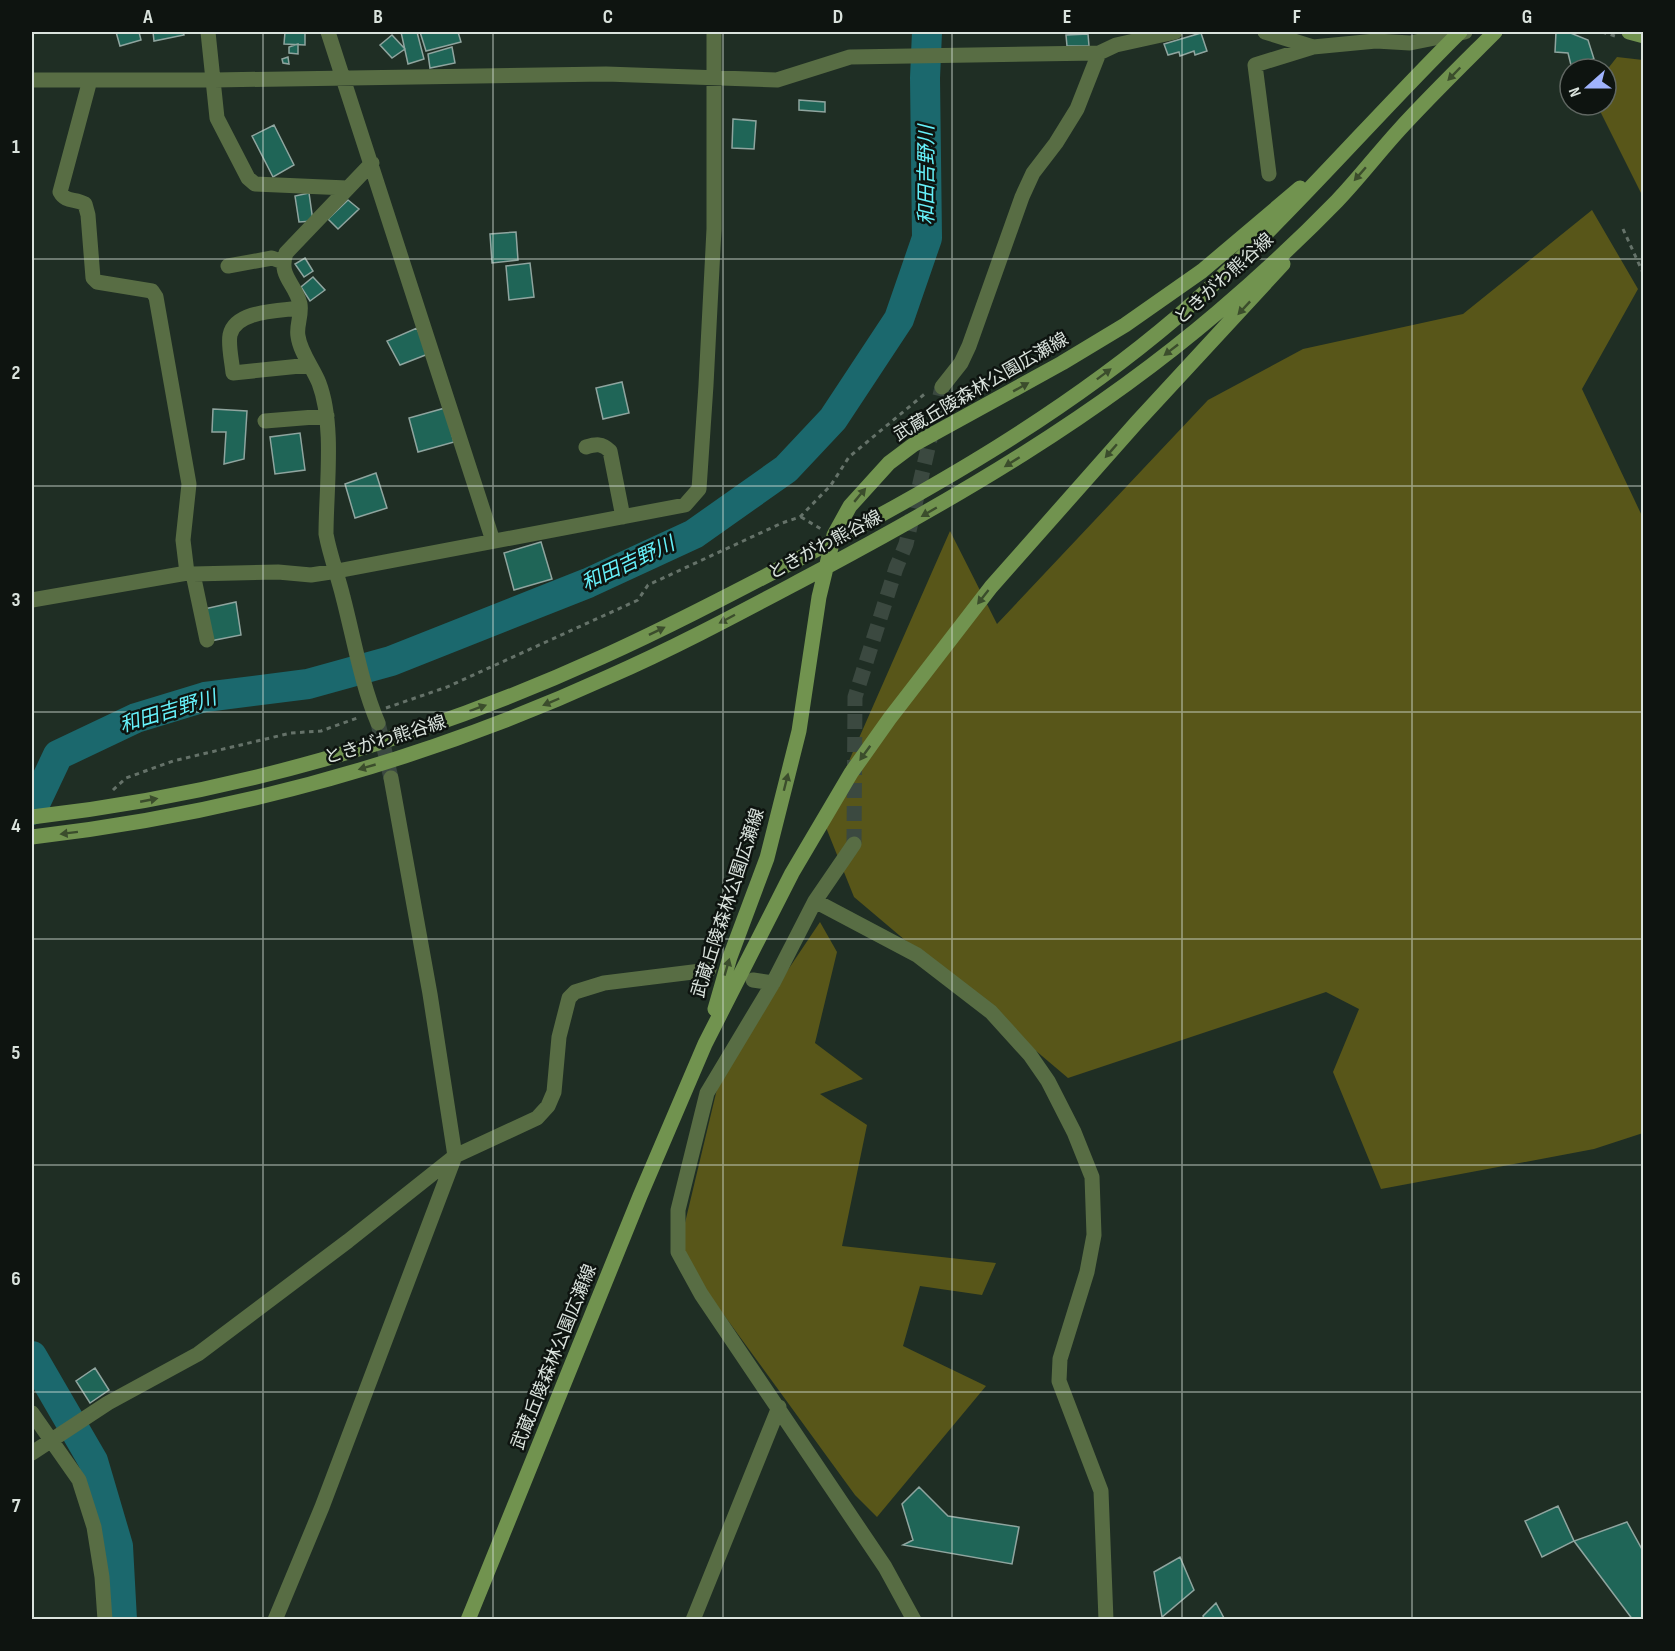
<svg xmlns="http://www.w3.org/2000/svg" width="1675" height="1651" font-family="'Sofia Sans Condensed','Noto Sans JP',sans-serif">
	<rect width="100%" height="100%" fill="#1f2e24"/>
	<path fill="#585619" d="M1617,57L1643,60V197L1597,105H1606V71Z
		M1592,210L1638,289L1582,389L1643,518V1133L1594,1149L1381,1189L1333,1072L1359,1009L1326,992L1068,1078L854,897L823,820L950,531L997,624L1208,400L1303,349L1463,314Z
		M820,922L837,952L815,1043L863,1079L820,1094L867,1125L842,1246L996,1263L982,1295L920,1286L903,1346L986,1386L877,1517L855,1495L678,1252L722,1068Z"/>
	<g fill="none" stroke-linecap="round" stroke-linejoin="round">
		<path stroke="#1b686d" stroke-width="30" d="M32,810L58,755L136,718L205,697L308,684L391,661L588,583L694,534L786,469L833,419L899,319L927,238L925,78L927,32
			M32,1356L93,1461L118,1546L122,1620"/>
	</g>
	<path fill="#1f6557" stroke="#8fa59f" stroke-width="1.5" d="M116,32H139L141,40L120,46Z
		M153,32H183L184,35L154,41Z
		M285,32H305V45L284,44Z
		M401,32H417L424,59L408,64Z
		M420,32H458L461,42L426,51Z
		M1556,32H1568L1588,40L1594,59L1571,65L1568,53L1555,52Z
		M1201,33L1207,51L1195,55L1194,51L1180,56L1179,52L1168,55L1164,44Z
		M1088,34L1089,46H1067L1066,35Z
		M392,35L405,49L392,58L380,45Z
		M298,44V54L289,53V47Z
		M452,47L455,63L430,68L428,54Z
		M288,57L289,64L283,63L282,59Z
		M799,100L825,102V112L799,110Z
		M733,119L756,121L754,149L732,148Z
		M274,125L294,165L273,177L252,136Z
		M309,193L313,221L299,222L295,196Z
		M348,200L359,209L338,229L328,219Z
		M516,232L518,260L492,263L490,234Z
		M305,258L313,271L304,277L295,264Z
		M530,263L534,297L509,300L506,266Z
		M313,277L325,290L310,301L301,287Z
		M417,328L428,354L400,365L387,341Z
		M622,382L629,413L603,419L596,388Z
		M445,408L454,442L418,452L409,418Z
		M213,409L247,411L244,459L224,464L226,432H212Z
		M300,433L305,470L275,474L270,437Z
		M376,473L387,508L355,518L345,484Z
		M541,542L552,579L514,590L504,553Z
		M236,602L241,635L210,641L204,609Z
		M95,1368L109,1390L90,1403L76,1381Z
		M919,1487L948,1516L1019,1527L1012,1564L903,1545L913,1540L902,1504Z
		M1558,1506L1574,1541L1542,1557L1525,1521Z
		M1627,1522L1644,1553V1620H1633L1574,1541Z
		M1180,1557L1194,1590L1162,1617L1154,1572Z
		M1216,1603L1225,1620H1205L1203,1616Z"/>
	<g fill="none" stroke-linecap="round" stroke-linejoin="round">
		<path stroke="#3b4940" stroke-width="15" stroke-dasharray="15 8" stroke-linecap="butt" d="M378,723L391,778
			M854,844L855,697L896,568L906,544L942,387"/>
		<path stroke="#657269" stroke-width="3" stroke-dasharray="4.5 4.5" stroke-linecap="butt" d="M1602,32L1615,36
			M1623,229L1644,275
			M801,517L821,529
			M386,708L447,687L638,600L648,585L782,523L800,517L831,485L849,457L927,392
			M113,790L126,778L173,761L291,733L321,731L360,717"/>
		<path stroke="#586d44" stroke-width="15" d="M208,32L217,118L248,178L255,184L347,188
			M328,32L493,541
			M1265,32L1313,47L1376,41L1410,43L1465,32
			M32,80H214L606,74L777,80L850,57L1099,53L1116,45L1175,32
			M90,80L60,192C66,203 75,198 85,204L88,215L93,278L97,282L152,291L156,297L189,484L183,540L187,573
			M372,163L286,253C278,277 295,282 300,304C302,315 296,326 298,336C300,352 313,368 319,383C335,425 326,489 326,534C330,556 338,576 343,597C354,639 361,683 378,723
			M1269,174L1255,65L1313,47
			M228,266L272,258L283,262
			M300,308C280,311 235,310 230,335C228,346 232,361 233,373L310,365
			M942,387L961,363L969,346L1022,197L1033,173L1056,143L1077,109L1099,53
			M265,421L327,416
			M586,447C596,444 602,443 610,451L623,517
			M193,574L207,640
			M32,600L187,573L193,574L278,572L311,575L337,571L685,505L699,489L706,385L714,229V32
			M854,844L815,901L773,983L707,1093L678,1210V1252L701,1294L885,1567L914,1620
			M815,901L917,955L991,1012L1030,1055L1048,1081L1074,1132L1092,1177L1094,1235L1087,1272L1060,1359L1059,1381L1101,1491L1106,1620
			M753,980L773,983
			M32,1413L79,1480L94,1527L102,1577L105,1620
			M32,1453L108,1403L198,1354L348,1241L455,1156L537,1118L548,1106L554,1092L559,1037L569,998L575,992L604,983L709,970
			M275,1620L322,1507L455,1156L430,994L391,778
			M693,1620L779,1407"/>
		<path stroke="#71934f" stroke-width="15" d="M1629,32L1644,36
			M32,817C228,795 422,739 602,657C671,626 737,591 804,556C936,487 1063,414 1177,317C1279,229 1365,126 1460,32
			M32,837C230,814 426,760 608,677C679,646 747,609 815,573C958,497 1095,417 1218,312C1259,277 1299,240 1337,201C1359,178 1378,153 1399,130C1430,96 1463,64 1495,32
			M715,1009L730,957L767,858L799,731L819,597L834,535L850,506L889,463L913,445L1062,363L1125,325L1202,271L1300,188
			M468,1620L640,1196L705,1044L792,873L851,773L890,718L991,587L1137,422L1283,264"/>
	</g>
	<defs><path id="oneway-solid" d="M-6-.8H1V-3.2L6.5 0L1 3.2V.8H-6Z" transform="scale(1.5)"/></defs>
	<g fill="#3b4d2c">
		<use href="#oneway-solid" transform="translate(1454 74) rotate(134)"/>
		<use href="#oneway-solid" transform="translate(1360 174) rotate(131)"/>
		<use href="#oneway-solid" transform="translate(1244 308) rotate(133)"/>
		<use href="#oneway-solid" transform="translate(1171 350) rotate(142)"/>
		<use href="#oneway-solid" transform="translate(1104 374) rotate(-37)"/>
		<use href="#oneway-solid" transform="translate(1021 387) rotate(-29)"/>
		<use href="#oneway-solid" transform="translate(1111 451) rotate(131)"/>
		<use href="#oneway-solid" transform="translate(1012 462) rotate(148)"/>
		<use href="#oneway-solid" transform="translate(860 495) rotate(-50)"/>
		<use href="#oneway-solid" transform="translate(929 512) rotate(150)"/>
		<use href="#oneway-solid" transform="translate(983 597) rotate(128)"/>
		<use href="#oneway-solid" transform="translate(727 619) rotate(152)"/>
		<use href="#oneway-solid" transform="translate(657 631) rotate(-26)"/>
		<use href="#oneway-solid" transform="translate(551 702) rotate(157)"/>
		<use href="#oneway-solid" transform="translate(478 708) rotate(-20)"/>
		<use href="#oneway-solid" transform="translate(865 753) rotate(126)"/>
		<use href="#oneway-solid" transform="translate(367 767) rotate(164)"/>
		<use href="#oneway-solid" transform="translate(786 782) rotate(-76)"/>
		<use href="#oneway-solid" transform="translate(149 800) rotate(-11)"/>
		<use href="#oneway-solid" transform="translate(69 833) rotate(173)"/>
		<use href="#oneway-solid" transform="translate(727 967) rotate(-74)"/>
	</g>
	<path fill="none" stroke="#dae3dd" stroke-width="1.5" stroke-opacity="0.55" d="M263,32V1620M493,32V1620M723,32V1620M952,32V1620M1182,32V1620M1412,32V1620M32,259H1644M32,486H1644M32,712H1644M32,939H1644M32,1165H1644M32,1392H1644"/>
	<g text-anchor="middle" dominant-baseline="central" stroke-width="5" stroke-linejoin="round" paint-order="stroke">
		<g font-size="18" fill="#dae3dd" stroke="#0e1410">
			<text transform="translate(1224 279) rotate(-42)">ときがわ熊谷線</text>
			<text transform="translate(981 387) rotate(-30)">武蔵丘陵森林公園広瀬線</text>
			<text transform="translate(825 545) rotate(-28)">ときがわ熊谷線</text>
			<text transform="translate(385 740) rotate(-17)">ときがわ熊谷線</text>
			<text transform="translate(728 903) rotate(-72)">武蔵丘陵森林公園広瀬線</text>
			<text transform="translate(554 1357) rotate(-68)">武蔵丘陵森林公園広瀬線</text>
		</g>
		<g font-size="20" font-style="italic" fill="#66f1fa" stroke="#0e1410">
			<text transform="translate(927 175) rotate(-90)">和田吉野川</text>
			<text transform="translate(628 564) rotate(-25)">和田吉野川</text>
			<text transform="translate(168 712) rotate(-17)">和田吉野川</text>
		</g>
	</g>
	<rect width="1675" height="1651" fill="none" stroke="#0e1410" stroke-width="66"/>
	<g transform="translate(1588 87) rotate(249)"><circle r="28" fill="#0e1410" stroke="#606762" stroke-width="1.5"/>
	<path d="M0-4.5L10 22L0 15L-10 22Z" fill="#9fb3fd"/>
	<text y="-9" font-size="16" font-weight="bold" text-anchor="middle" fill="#dae3dd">N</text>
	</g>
	<rect x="33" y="33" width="1609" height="1585" fill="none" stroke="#dae3dd" stroke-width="2"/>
	<g font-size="20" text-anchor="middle" font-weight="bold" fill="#dae3dd">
		<text x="148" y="23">A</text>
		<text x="378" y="23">B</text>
		<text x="608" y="23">C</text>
		<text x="838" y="23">D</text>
		<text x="1067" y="23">E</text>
		<text x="1297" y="23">F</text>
		<text x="1527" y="23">G</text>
		<text x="16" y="153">1</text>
		<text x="16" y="379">2</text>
		<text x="16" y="606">3</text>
		<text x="16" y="832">4</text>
		<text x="16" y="1059">5</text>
		<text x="16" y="1285">6</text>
		<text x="16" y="1512">7</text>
	</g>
</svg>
